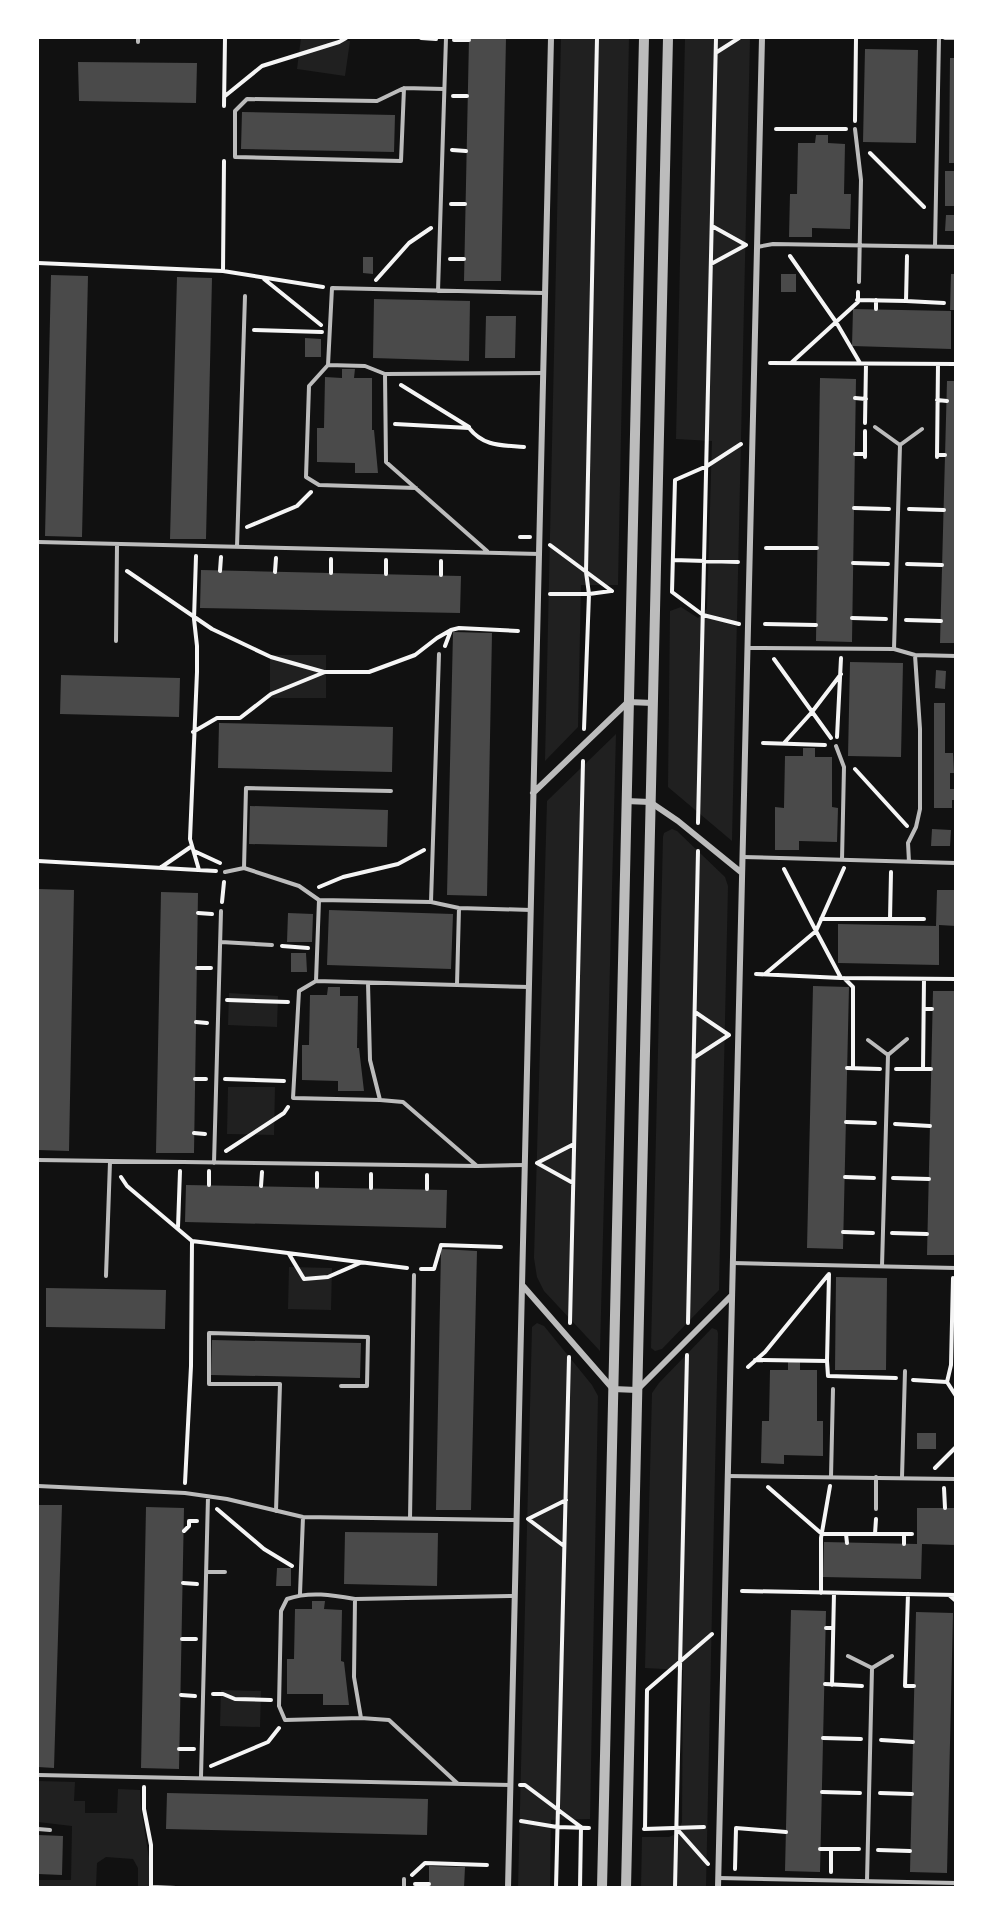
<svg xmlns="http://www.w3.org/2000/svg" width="993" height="1925" font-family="'Fira Sans Condensed',sans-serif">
	<rect width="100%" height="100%" fill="#111"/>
	<path fill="#202020" d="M301,38L350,41L345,76L297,69Z
		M561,38H629L618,585H581L578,727L545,761Z
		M685,38H750L732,841L668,787L670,611L681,607L698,618L707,609L712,441L676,439Z
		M270,655H326V698H270Z
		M616,734L600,1351L544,1291L537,1277L534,1258L547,801Z
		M672,829L677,831L725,877L728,886L719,1290L662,1349L655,1351L651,1348L663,837L664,833Z
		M229,993L278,996L277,1027L228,1025Z
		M228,1087H275L274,1135L227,1134Z
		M289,1267L332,1268L331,1310L288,1309Z
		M537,1323L544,1326L592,1385L598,1396L590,1819L551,1820L550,1887L518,1888L532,1327Z
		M712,1328L717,1330L718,1333L706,1887L641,1888L642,1837H669L678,1833L682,1822L683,1670L645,1668L652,1393L659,1383Z
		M221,1690L261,1691L260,1727L220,1726Z
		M38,1781L75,1782L74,1801H85V1813H117L118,1789L140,1790L141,1809L149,1858V1887H138V1868L133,1859L106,1857L97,1863L96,1887H38V1880H71L72,1826L38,1822Z"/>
	<path fill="#4a4a4a" d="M469,38H506L501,281H464Z
		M865,49L918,50L916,143L863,142Z
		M950,58H956V163H949Z
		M78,62L197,63L196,103L79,101Z
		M242,112L395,115L394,152L241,149Z
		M816,135H828V143L845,144L844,194H851L850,229L812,228V237H789L790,194H797L798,143H815Z
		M945,171H956V206H945Z
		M946,215H956V231H945Z
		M363,257H373V274L363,273Z
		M781,274H796V292H781Z
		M951,274H956V310H950Z
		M51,275L88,276L82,537L45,536Z
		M177,277L212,278L206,539H170Z
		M374,299L470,301L469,361L373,358Z
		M853,309L951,311V349L852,346Z
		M486,316H516L515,358H485Z
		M305,338L321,339V357H305Z
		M342,369H355L354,378H372V430H374L378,473H355V463L317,462V428H324L325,377L342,378Z
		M820,378L856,379L852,642L816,641Z
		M947,381H956V643H940Z
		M201,570L461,576L460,613L200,608Z
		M453,632L492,633L487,896L447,895Z
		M850,662L903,663L901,757L848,756Z
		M936,670L946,671L945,689L935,688Z
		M61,675L180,678L179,717L60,714Z
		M934,703H945V753H953L954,773H950V789H956V800H952V808H934Z
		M219,723L393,727L392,772L218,768Z
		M803,748H815V757H832V807L838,808L837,842L799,841V850H775V807L784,808L785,756H803Z
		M250,806L388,810L387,847L249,844Z
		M932,829L951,830L950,846H931Z
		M38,889L74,890L69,1151L38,1150Z
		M937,890H956V926L939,925V965L838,963V924L936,926Z
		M161,892L198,893L194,1153H156Z
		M329,910L453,914L451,969L327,965Z
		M288,913L313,914L312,942H287Z
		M291,953H306L307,972H291Z
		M813,986L849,987L843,1249L807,1248Z
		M328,987H340V996H358L357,1048H359L364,1091H338V1081L302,1080V1045H309L310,995H327Z
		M933,991H956V1255H927Z
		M186,1185L447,1190L446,1228L185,1222Z
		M441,1249L477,1251L471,1510H436Z
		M836,1277L887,1278L886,1370H835Z
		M46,1288L166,1290L165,1329L46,1327Z
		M212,1340L361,1343L360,1378L211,1375Z
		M788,1362H800V1370H817V1421H823V1456L784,1455V1464L761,1463L762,1421H769L770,1370H788Z
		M917,1433H936V1449H917Z
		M38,1505H62L54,1768L38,1767Z
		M146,1507L184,1508L179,1769L141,1768Z
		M917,1508H956V1545L922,1544L921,1579L823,1577L824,1542L917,1544Z
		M345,1532L438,1533L437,1586L344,1584Z
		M277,1568H291V1586H276Z
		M312,1601H325L324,1609L342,1610L341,1661L344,1662L349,1705H323V1694H287V1659H294L295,1609H312Z
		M791,1610L826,1611L820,1872L785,1871Z
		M916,1612L953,1613L947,1873L910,1872Z
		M167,1793L428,1799L427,1835L166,1829Z
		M38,1835L63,1836L62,1875L38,1874Z
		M429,1866L465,1867L464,1888H429Z"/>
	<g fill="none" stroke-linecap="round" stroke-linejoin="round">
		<path stroke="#f5f5f5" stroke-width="4" d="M421,38L436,39
			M454,40H469
			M717,52L739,38
			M225,96L262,66L339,42L346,38
			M453,96H467
			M224,106L225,38
			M855,121L856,38
			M776,129H846
			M452,150L466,151
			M870,153L924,207
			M451,204H465
			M790,256L836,322L860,363
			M450,259H464
			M38,263L223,271L323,287
			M711,264L746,245L712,226
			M223,271L224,161
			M264,279L321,325
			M376,280L409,243L431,228
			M857,300L906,301L907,256
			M876,300V309
			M906,301L944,303
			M254,330L322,332
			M770,363L956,364
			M791,363L858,302V292
			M401,385L469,427
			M855,398L866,399
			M937,400L947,401
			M865,423L866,364
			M395,424L469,428C484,447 502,445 524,447
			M855,454H865
			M937,455H945
			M865,457V431
			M937,457L938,364
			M854,508L889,509
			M909,509L944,510
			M247,527L297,506L311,492
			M520,537H530
			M550,545L612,591
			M766,548H817
			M196,556L194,619L197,646V672L190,839L199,870
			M673,560L738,562
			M853,563L888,564
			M907,564L942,565
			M127,571L212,629L271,657L324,672
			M220,571L221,557
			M275,572L276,558
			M331,573V559
			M386,574V560
			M441,575V561
			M550,594H589L611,591
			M852,618L886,619
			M906,620L941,621
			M739,624L703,615L672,592L675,480L707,466L741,444
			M765,624L816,625
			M445,646L451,630
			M774,659L831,738
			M584,729L589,594L586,572L597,38
			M193,732L217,718H240L271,694L325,672H369L415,655L437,638L451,630L459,628L518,631
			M837,737L841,658
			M785,742L812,712L841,674
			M763,743L825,745
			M855,769L907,826
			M698,823L716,38
			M194,851L220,863
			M38,861L216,871
			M160,868L192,846
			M784,869L816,931L844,868
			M319,887L343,877L398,864L424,850
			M222,902L224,882
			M198,913L212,914
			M821,919H924
			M890,919L891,872
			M282,946L308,948
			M197,968H211
			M756,974L841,978L956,979
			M765,974L816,931L841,978
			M844,978L853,987V1068
			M227,1000L288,1002
			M924,1009H932
			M196,1022L207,1023
			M695,1057L729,1035L695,1012
			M847,1068L880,1069
			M896,1069H931
			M923,1069L924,979
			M195,1079H206
			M225,1079L284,1081
			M846,1122L875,1123
			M895,1124L930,1126
			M194,1133L205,1134
			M226,1151L284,1113L288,1107
			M317,1173V1187
			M121,1177L127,1186L192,1241L191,1366L185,1483
			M845,1177L874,1178
			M893,1178L929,1179
			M573,1183L537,1163L574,1144
			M209,1185V1171
			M261,1186L262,1172
			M371,1188V1174
			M427,1189V1175
			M178,1227L180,1171
			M843,1232L873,1233
			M892,1233L927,1234
			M192,1241L407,1268
			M289,1254L304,1279L328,1277L360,1263
			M421,1269H434L441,1245L501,1247
			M570,1323L583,761
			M688,1323L698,851
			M755,1360L827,1361L829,1274
			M827,1361L828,1376L896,1378
			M748,1367L765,1352L828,1275
			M913,1380L947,1382L956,1396
			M947,1382L951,1365L953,1278
			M935,1468L956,1447
			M768,1487L822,1534H912
			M944,1488L945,1508
			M217,1509L264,1549L292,1566
			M184,1531L189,1526V1521H197
			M846,1534L847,1543
			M875,1534L876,1519
			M904,1534V1544
			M564,1546L528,1519L566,1500
			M183,1583L197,1584
			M742,1591L956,1595
			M821,1593V1538L830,1486
			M908,1594L905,1686H914
			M949,1595L956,1601
			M826,1628H833
			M182,1639H196
			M825,1684L862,1686
			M832,1685L834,1593
			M213,1694H223L235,1699L271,1700
			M181,1695L195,1696
			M823,1738L861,1739
			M881,1740L913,1742
			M179,1749H194
			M211,1766L268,1742L279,1728
			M520,1785H525L581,1827L580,1888
			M144,1787V1809L151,1845V1888
			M822,1792L860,1793
			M880,1793L912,1794
			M521,1821L557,1827L589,1828
			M644,1829L704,1827
			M645,1829L647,1690L712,1634
			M677,1829L708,1864
			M820,1849H859
			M878,1850L910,1851
			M735,1869L736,1828L786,1832
			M831,1872V1849
			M412,1875L425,1863L487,1865
			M415,1884H429
			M151,1887L176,1888
			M556,1888L569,1357
			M675,1888L687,1355"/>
		<path stroke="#bcbcbc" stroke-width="4" d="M945,38H956
			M138,42V38
			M404,88L401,161L235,157V111L247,99L377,101L404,88L444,89
			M855,129L861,180L859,282
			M935,246L939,38
			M757,247L773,244L956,247
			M438,291L446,38
			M328,365L365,366L385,374
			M875,427L900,445L894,649
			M900,445L922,429
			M416,488L319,485L306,477L309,386L328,365L332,288L544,293
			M38,542L540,554
			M237,547L245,296
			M487,551L386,462L385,374L544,373
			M116,641L117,545
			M748,648L894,649L915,655L956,656
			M836,746L844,767L842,860
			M743,857L956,863
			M909,862L908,843L916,827L920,809V729L915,655
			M244,868L246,788L391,791
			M225,872L244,868L299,886L319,900
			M431,902L439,654
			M221,942L272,945
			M316,981L299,991L293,1098L380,1100L370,1060L368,983
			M457,985L459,908
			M529,987L316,981L319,900L431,902L459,908L531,910
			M868,1040L888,1055
			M380,1100L403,1102L477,1166
			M38,1160L477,1166L525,1165
			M214,1163L221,911
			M733,1263L956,1268
			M882,1266L888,1055L907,1039
			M106,1276L110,1162
			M728,1476L956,1479
			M831,1477L833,1389
			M876,1477V1509
			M902,1477L905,1371
			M38,1486L185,1493L227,1499L303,1517L516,1520
			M276,1511L280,1384H209V1333L368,1337L367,1386H341
			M410,1519L414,1275
			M207,1572H225
			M300,1594L303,1517
			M355,1599L354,1677L361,1718
			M848,1656L872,1668
			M872,1668L892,1656
			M38,1775L510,1785
			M201,1777L208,1497
			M457,1783L389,1720L361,1718L285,1720L279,1706L281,1611L287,1599C309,1591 333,1595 355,1599L514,1596
			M38,1829L50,1830
			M719,1878L956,1883
			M867,1881L872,1668
			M404,1888V1879"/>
		<path stroke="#bcbcbc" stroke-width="6" d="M533,793L628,702L653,703
			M626,801L650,802L678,821L742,873
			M523,1286L613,1389L637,1390L732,1295
			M508,1888L551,38
			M718,1888L762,38"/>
		<path stroke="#bcbcbc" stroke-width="10" d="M602,1888L644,38
			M626,1888L668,38"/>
	</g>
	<rect width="993" height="1925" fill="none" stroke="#ffffff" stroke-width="78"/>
</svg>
